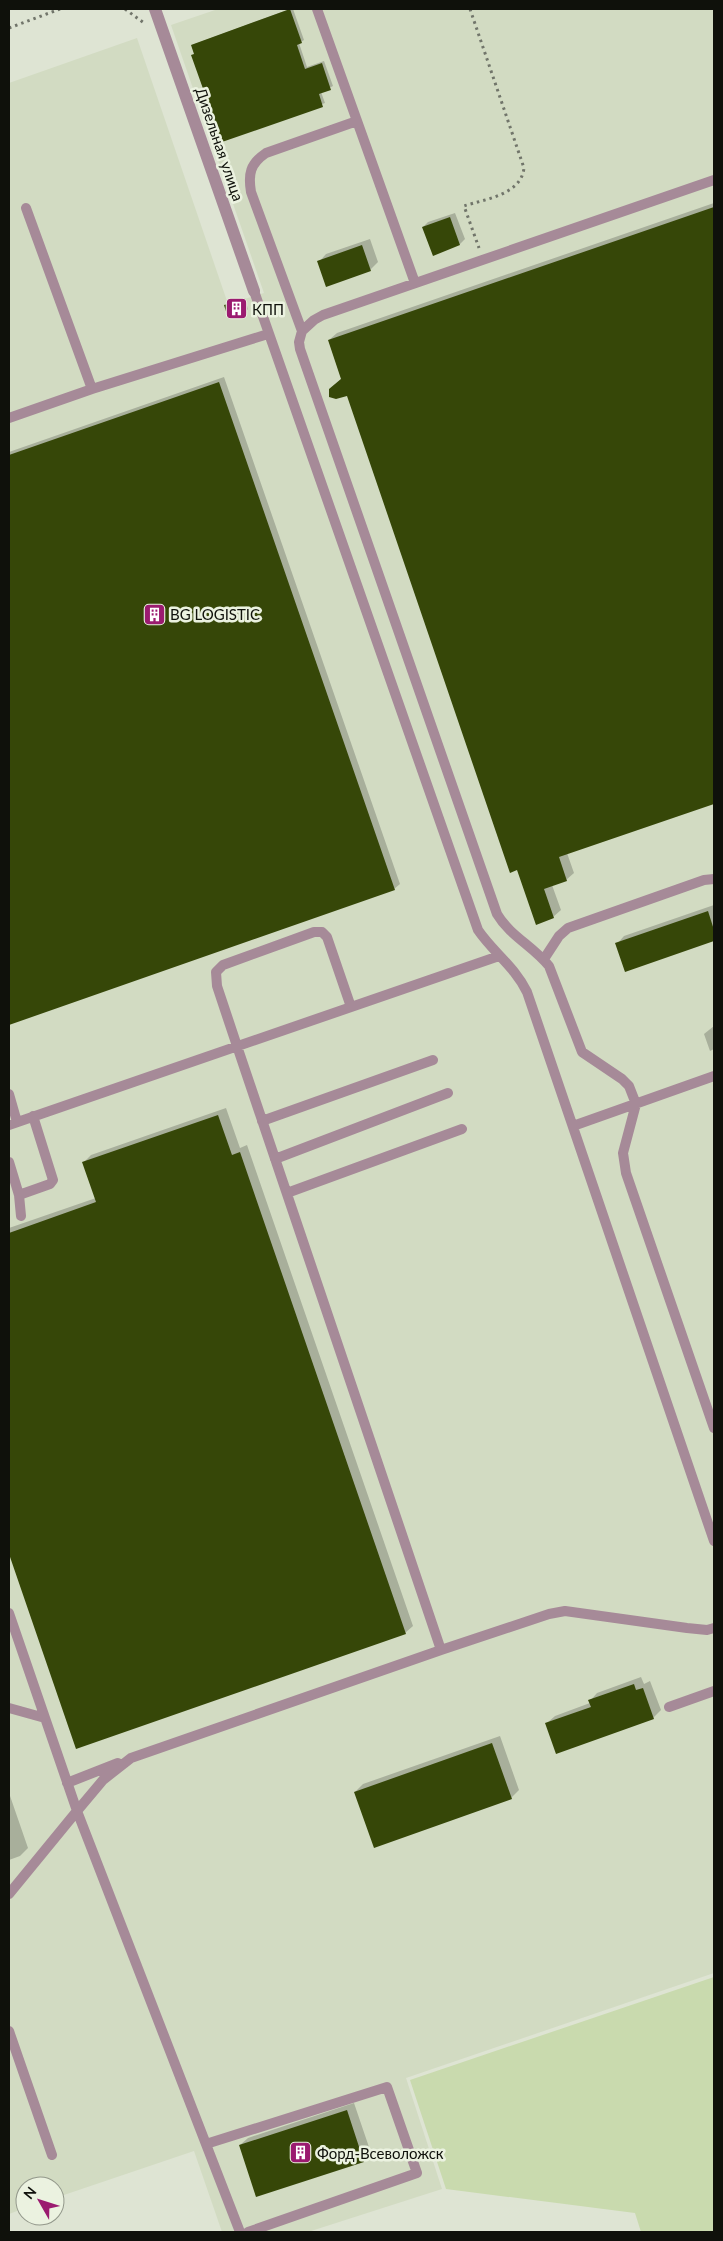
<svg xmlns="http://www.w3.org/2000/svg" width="723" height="2241" font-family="Lato,sans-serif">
	<rect width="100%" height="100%" fill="#dee4d3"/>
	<path fill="#d2dbc2" d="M218,9H714V1973L406,2078L442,2189L308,2232H222L194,2151L55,2198V2186H25V2208L9,2214V83L137,38L228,304L264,293L171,25Z"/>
	<path fill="#c9daae" d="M714,1977V2232H641L635,2213L446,2189L410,2080Z"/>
	<path fill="#0003" d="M290,9H293L304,40L299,43L307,67L324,61L333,86L321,92L325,103L222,141L192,45Z
		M714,203V802L567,853L574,873L566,880L552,885L561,910L553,917L348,394L330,389L342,378L329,340L337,333Z
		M455,213L465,239L460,244L423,227L428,222Z
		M370,239L378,262L370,270L319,262L326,254Z
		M245,298L248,309L246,312L226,306Z
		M224,377L400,884L394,889L9,1023V452Z
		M714,905V940L626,970L617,944L624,936Z
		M714,1026V1049L710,1051L704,1034Z
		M226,1108L240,1148L247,1145L413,1626L405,1633L77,1747L9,1551V1228L96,1198L84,1162L91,1155Z
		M641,1677L644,1684L650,1681L661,1710L653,1718L547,1723L555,1716L590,1703V1701L597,1693Z
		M500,1736L519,1790L511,1798L355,1792L363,1784Z
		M9,1793L28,1848L20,1856L9,1860Z
		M354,2103L371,2153L363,2161L240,2145L248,2138Z"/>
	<path fill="#364708" d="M290,9L302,43L297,45L305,69L322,63L331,90L319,94L323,107L222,142L191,55L194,54L191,45Z
		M714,207V804L559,857L567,881L544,889L554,918L536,925L517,870L510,873L347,396L336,399L329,397V389L341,379L328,340Z
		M450,217L460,245L433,256L422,227Z
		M362,245L371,271L326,287L317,261Z
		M243,300L247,313L228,318L224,305Z
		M219,382L395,890L9,1025V455Z
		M708,911L714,930V941L625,972L615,943Z
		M218,1115L232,1155L240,1152L406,1634L76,1749L9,1554V1233L96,1202L82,1162Z
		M634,1684L636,1690L643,1688L654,1719L556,1754L545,1723L591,1707L588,1700Z
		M492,1743L512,1799L374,1848L354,1792Z
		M347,2110L364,2162L256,2197L239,2145Z"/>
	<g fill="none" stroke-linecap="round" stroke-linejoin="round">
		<path stroke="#71756a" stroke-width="3" stroke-dasharray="2.5 4" stroke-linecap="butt" d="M125,9L144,23
			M470,9L524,168C521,195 485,199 464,206L479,248
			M9,28L60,9"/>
		<path stroke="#a68a98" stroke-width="10" d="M317,9L415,283
			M357,121L266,153C250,164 248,174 251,192L302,331L314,320L323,315L714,180
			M26,208L92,389L268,334
			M254,291L478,930C493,952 515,967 527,992L714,1541
			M302,331L299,342L300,349L497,914C510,936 533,946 549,966L582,1052L622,1079L629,1086L636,1104L623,1153L626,1173L714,1428
			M9,418L92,389
			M544,959L559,936L568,928L704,880L714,879
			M9,1094L17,1122
			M262,1121L433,1060
			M9,1125L499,956
			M573,1126L714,1076
			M275,1159L448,1093
			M9,1162L19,1195L50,1184L53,1180L33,1116
			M287,1193L462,1129
			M19,1195L21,1216
			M9,1613L77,1811L9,1894
			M441,1650L549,1614L565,1611L687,1628L707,1630L714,1628
			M669,1707L714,1691
			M9,1708L45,1718
			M67,1783L118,1763
			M9,2031L52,2155
			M206,2144L387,2087L417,2173L248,2232
			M240,2232L77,1811L103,1780L131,1758L441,1650L237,1046L217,986L216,972L223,965L314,932H322L327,937L351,1007"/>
		<path stroke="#a68a98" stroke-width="12" d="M155,9L254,291"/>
	</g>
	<defs>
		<symbol id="building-square" viewBox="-11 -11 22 22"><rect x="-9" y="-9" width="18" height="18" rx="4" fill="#9b1b70" stroke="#ebf2e0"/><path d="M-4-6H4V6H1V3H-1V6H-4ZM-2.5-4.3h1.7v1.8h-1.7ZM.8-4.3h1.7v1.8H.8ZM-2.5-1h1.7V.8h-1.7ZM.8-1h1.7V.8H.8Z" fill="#fff"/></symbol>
	</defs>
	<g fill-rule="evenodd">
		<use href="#building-square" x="224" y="296" width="25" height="25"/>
		<use href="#building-square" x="142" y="602" width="25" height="25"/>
		<use href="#building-square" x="288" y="2140" width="25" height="25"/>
	</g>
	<g text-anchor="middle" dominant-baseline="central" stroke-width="5" stroke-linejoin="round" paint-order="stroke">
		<g font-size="15" fill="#0f110b" stroke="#ebf2e0">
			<text transform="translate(220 144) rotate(71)">Дизельная улица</text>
		</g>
		<g font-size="15" fill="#0f110b" stroke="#ebf2e0" text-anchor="start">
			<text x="252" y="309">КПП</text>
			<text x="170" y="614">BG LOGISTIC</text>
			<text x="317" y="2153">Форд-Всеволожск</text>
		</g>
	</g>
	<rect width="723" height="2241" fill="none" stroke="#0f110b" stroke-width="20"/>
	<g transform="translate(40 2201) rotate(309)"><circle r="24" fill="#ebf2e0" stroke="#93988b"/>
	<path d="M0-4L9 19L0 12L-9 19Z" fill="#9b1b70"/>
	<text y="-8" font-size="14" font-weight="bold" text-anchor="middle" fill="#0f110b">N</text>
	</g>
</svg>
